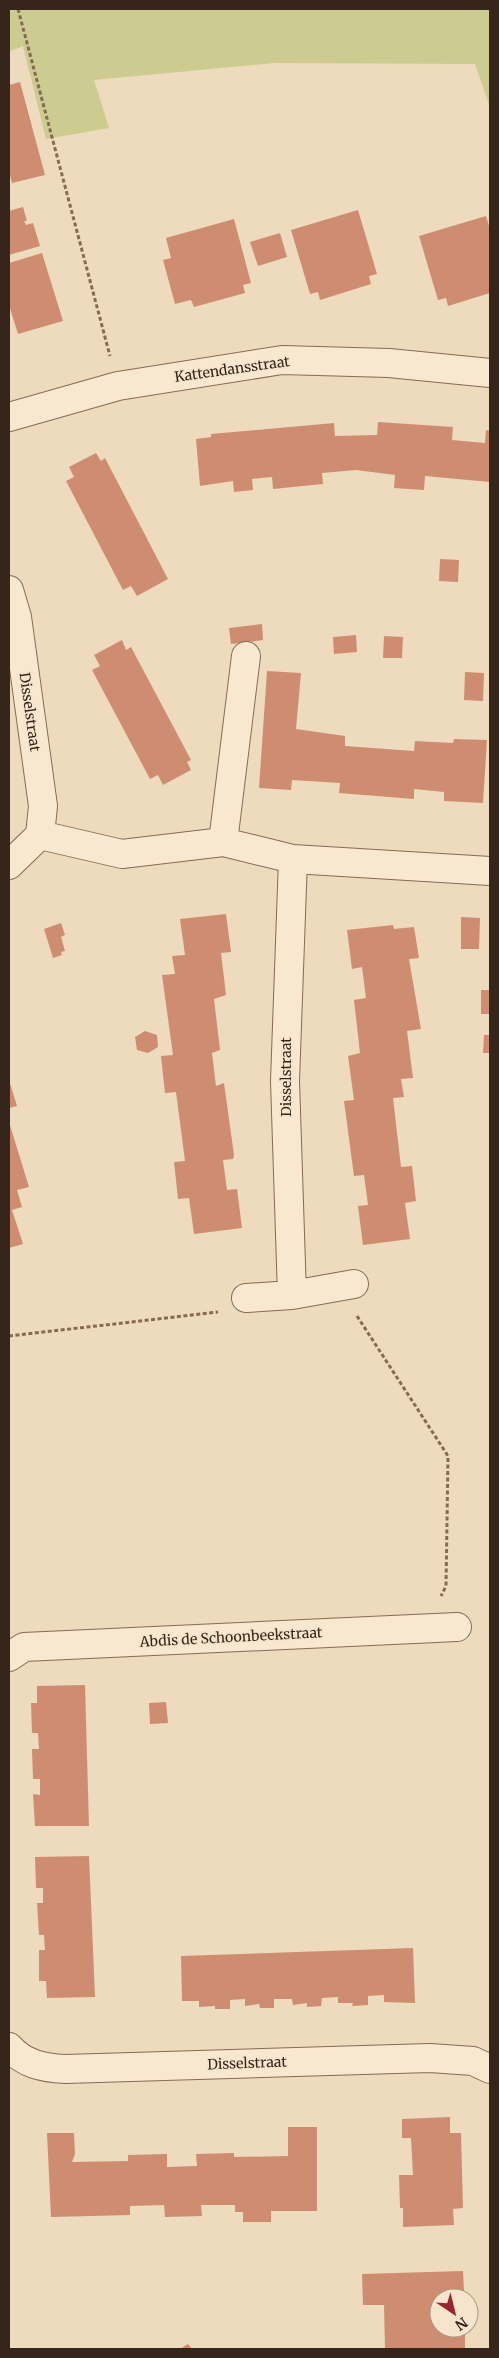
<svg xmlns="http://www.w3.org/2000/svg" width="499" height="2358" font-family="Merriweather,serif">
	<rect width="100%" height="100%" fill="#eedabd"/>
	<path fill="#cccc91" d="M9,9H490V107L475,64L274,63L94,80L109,128L46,139L23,46L9,52Z"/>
	<path fill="#ce8d71" d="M20,82L45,175L12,183L9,171V85Z
		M23,207L27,221H24L26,225L33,223L40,246L9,255V211Z
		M358,210L377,274L369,276L371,284L320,300L318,292L310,294L291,230Z
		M486,216L490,229V293L448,306L446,298L438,300L419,236Z
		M234,219L251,283L243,285L245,293L194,307L191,300L175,304L163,260L171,258L166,238Z
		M280,233L287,257L258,266L250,242Z
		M42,253L63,321L18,334L9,305V263Z
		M378,422L453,427L452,440L485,443L486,430L490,431V482L425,476L424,490L394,488L395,475L356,470L322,473L323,484L273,489L272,477L252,479L253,490L234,492L233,481L200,486L196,439L211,437V434L334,423L335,436L377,435Z
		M96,453L101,461L105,458L168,579L137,596L131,586L123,590L66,481L74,477L69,467Z
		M440,559L459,560L458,582L439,581Z
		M262,624L263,640L231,644L229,628Z
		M356,635L357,652L334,654L333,637Z
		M384,636L403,637L402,658H383Z
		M122,640L126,650L131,647L191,760L187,762L191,770L163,785L158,775L150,779L92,670L100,666L94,655Z
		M267,671L301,673L296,729L345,736V746L414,751L415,741L453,743L454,739L487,740L483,803L444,801V792L414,789V799L339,793L340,783L292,780L291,790L259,788Z
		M465,672L484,673L483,701L464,700Z
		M226,914L231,952L221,953L226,995L214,999L220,1050L212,1053L216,1086L224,1083L234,1155L233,1159L223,1160L227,1190L237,1189L242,1228L194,1234L189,1198L178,1199L174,1162L185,1161L176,1092L165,1093L161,1056L173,1055L162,975L175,974L172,956L185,955L180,919Z
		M461,917L480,918L479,949H461Z
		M61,923L65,935L61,937L65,951L61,952L62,955L53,958L44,929Z
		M393,925L394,929L414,927L419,958L409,959L421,1029L407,1031L413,1078L401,1079L404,1097L393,1098L401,1167L412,1166L416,1201L405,1203L410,1239L363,1245L358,1206L368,1205L364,1175L354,1176L344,1101L354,1100L348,1056L360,1053L354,1000L366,998L362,967L352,969L347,930Z
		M481,990H490V1014H481Z
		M145,1031L157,1035L158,1047L148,1053L137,1050L135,1037Z
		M484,1035H490V1053H483Z
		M9,1080L17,1106L9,1108Z
		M9,1122L29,1187L17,1190L22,1207L12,1210L23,1244L9,1248Z
		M85,1685L89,1826H35L33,1794L40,1795V1779H33L32,1749H39L38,1733H32L31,1703H37V1686Z
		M166,1702L168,1723L150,1724L149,1703Z
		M89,1856L95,1997L47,1998L46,1981H39V1950H45L44,1935H39L37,1903H43V1888H36L35,1857Z
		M413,1948L415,2003L384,2002V1995L368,1996V2005L352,2006L353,2003H338V1997L322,1998L321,2006L307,2007V2003L293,2005L292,1999H274V2008H260L259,2004L245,2006V1999L230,2000V2009H215V2006L199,2007V2001H182L181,1956Z
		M450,2117V2133H461L463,2208L453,2209L454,2225L403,2227V2208H400L399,2175H413L411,2138H402V2119Z
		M288,2127H317V2211H271V2222H243V2212H235V2205H201L202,2216L165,2217L164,2205L130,2206V2215L51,2217L47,2133H74L75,2154L72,2162L128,2161V2155L167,2154V2167L197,2166L196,2154L234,2153V2157L288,2156Z
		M463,2271L464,2292H466V2298H439V2328H465V2349H385L384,2305H363L362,2274Z
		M188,2344L192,2349H180Z"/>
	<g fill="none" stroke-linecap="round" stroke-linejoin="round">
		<defs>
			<path id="minor" d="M9,417L118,386L282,360L389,363L490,373
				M9,590L17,617L43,806L40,835L9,865
				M40,835L122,854L223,842L293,859L490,871
				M223,842L246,656
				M292,1295L285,1081L293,859
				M246,1298L292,1295L354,1284
				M9,1657L24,1647L457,1627
				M9,2047C24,2064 43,2068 65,2069L430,2058L473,2061L490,2069"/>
		</defs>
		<use href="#minor" stroke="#866a56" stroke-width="30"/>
		<path stroke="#866a56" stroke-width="3" stroke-dasharray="4 2.5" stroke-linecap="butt" d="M18,9L110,356
			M357,1316L448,1456L446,1586L441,1596
			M9,1336L218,1312"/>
		<use href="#minor" stroke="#f9e8d0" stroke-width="28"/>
	</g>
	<g text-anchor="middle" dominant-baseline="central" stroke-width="4" stroke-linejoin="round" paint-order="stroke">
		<g font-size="14" fill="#35251b" stroke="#f6e5cc">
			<text transform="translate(232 369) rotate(-8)">Kattendansstraat</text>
			<text transform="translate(30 712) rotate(82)">Disselstraat</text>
			<text transform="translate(286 1077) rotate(-90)">Disselstraat</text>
			<text transform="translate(231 1637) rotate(-3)">Abdis de Schoonbeekstraat</text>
			<text transform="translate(247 2063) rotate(-2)">Disselstraat</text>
		</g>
	</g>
	<rect width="499" height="2358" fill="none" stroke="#35251b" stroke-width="20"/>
	<g transform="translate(454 2313) rotate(145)"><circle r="24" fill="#f6e5cc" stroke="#a99885"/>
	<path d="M0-4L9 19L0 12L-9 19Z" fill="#972432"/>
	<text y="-8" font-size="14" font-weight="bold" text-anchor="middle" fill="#35251b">N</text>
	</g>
</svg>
